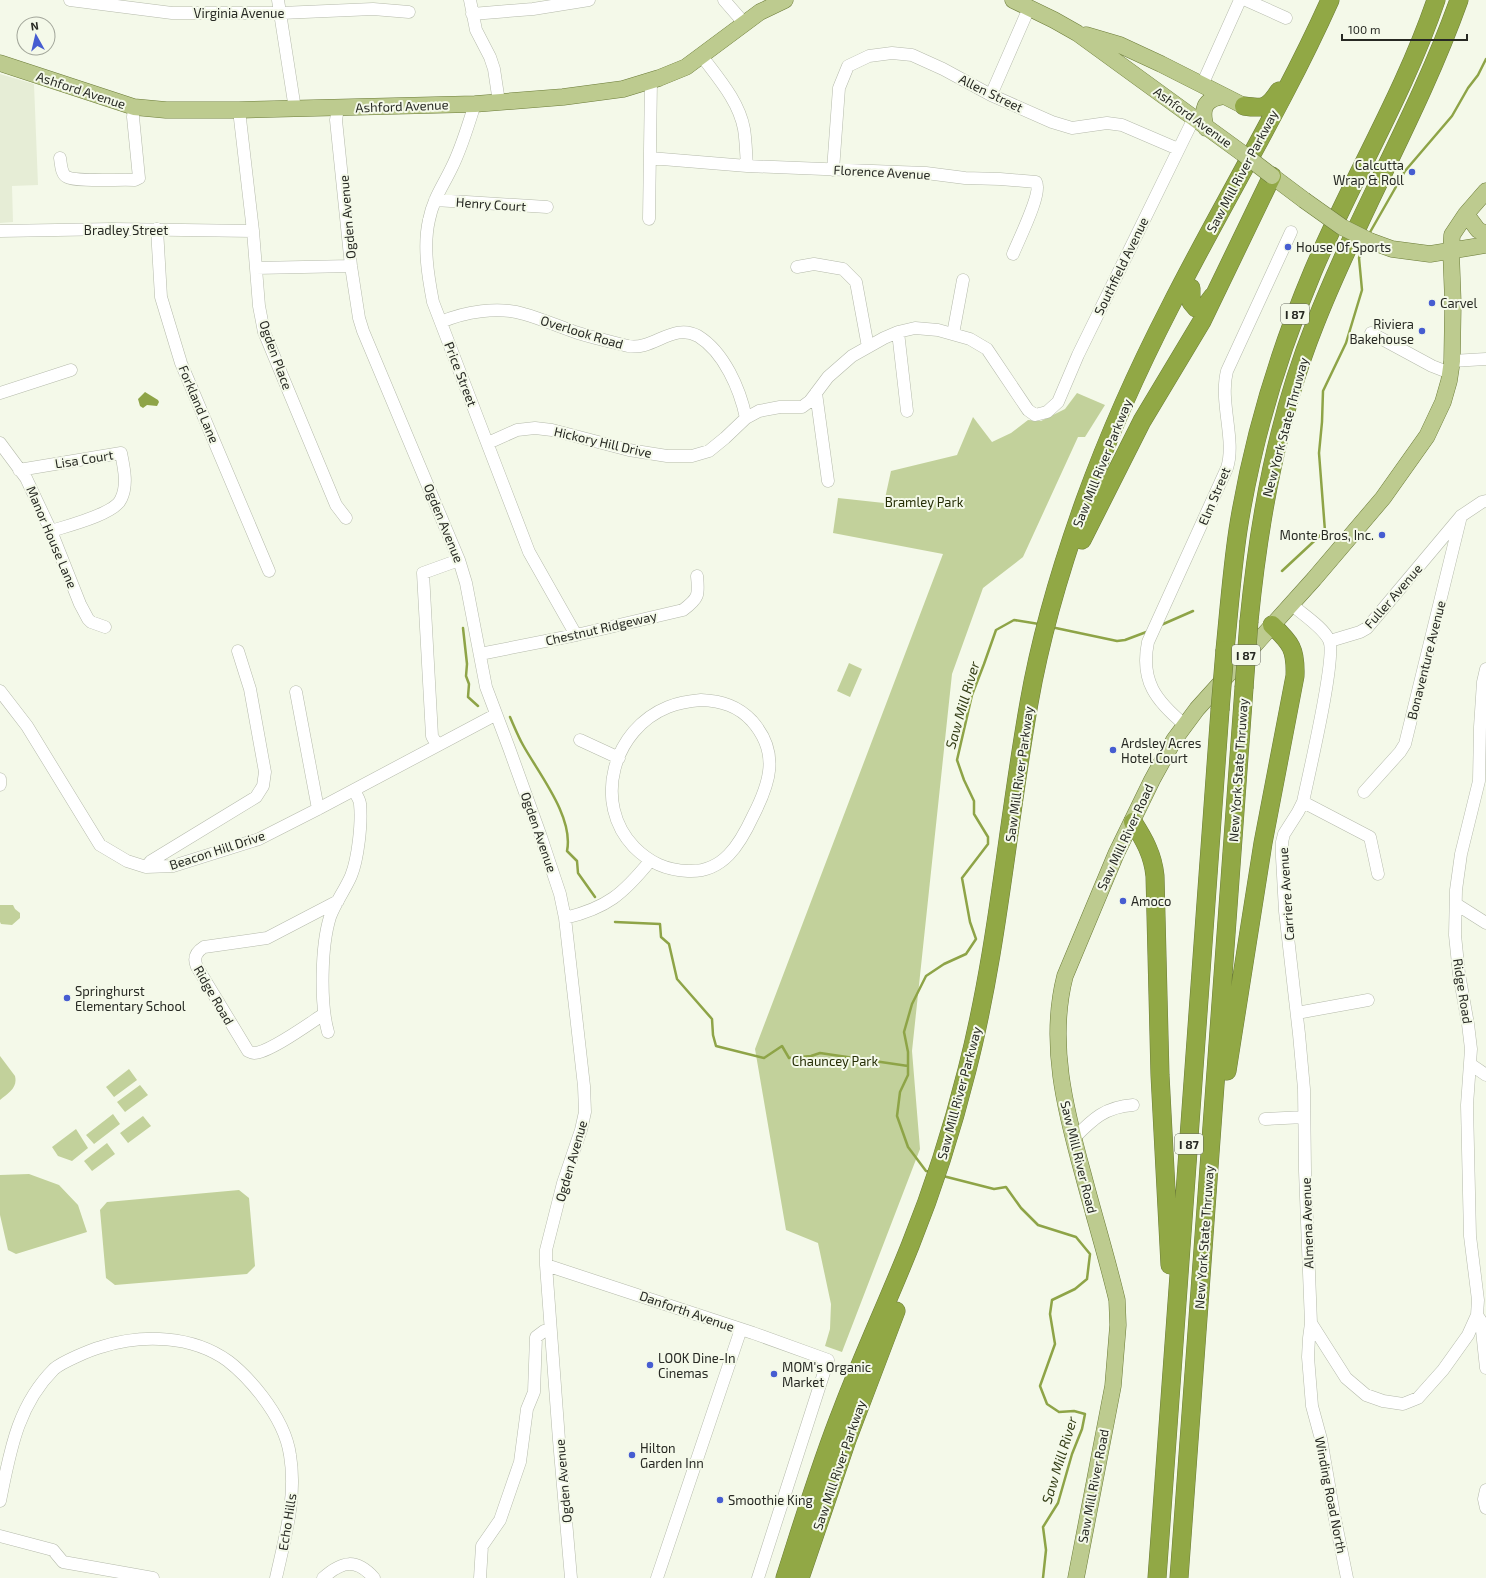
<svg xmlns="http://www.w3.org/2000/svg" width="1486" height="1578" font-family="'Exo 2',sans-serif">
	<rect width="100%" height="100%" fill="#f4f9e9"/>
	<path fill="#e6edd6" d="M0,74L34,84L38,185L12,186L13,222L0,223Z"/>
	<path fill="#c2d19b" d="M1077,393L1105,405L1085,437H1078L1023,557L983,588L952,674L912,1051L920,1149L842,1352L825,1346L830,1329L831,1304L818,1243L786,1230L755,1049L943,554L833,533L838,498L884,503L891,471L957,455L973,417L992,442L1011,433L1028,420L1041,421L1065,409Z
		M849,663L862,669L850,697L837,691Z
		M0,905H13L15,909L20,913V918L12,925L1,924L0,922Z
		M0,1056L15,1076C18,1088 8,1093 0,1100Z
		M129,1069L137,1080L114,1097L106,1087Z
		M140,1085L148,1095L125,1112L117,1102Z
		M113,1114L120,1124L94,1144L86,1135Z
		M143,1116L151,1126L128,1143L120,1133Z
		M76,1129L88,1148L72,1161L58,1156L52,1147Z
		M107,1143L115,1154L92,1171L84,1161Z
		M29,1174L59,1185L78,1205L87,1232L16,1254L8,1250L0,1215V1175Z
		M239,1190L249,1198L255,1266L247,1274L115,1285L106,1278L100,1210L107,1202Z"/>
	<path fill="#8ea447" d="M145,392L158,400L159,402L157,406L147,405L143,408L140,406L138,399Z"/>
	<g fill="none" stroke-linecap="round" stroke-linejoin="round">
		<path stroke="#8ea447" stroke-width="2.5" d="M1369,234L1405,171L1452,116L1468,88L1478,75L1486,59
			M1282,571L1325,531L1319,453L1322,422L1323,391L1346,343L1362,290L1359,258L1364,243
			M1161,625L1193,611
			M1051,627L1117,641L1125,640L1149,631
			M463,628L467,664L466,676L469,684L468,697L478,706
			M510,717C514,726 518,736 523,745C539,774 574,817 567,851L577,861L578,873L595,897
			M615,922L660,924L661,937L669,944L677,979L712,1019L713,1035L716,1046L764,1058L782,1046L789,1058L811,1056L820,1053L908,1066
			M931,1172L926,1171L908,1147L897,1116L900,1092L908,1075V1052L904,1032L912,1004L926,976L944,964L966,954L976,939L970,922L962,878L988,844V837L974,814V801L964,780L957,760L972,695L984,664L996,630L1014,620L1039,624
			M943,1176L994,1189L1006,1187L1021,1208L1038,1225L1076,1237L1090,1254L1087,1279L1075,1289L1052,1300L1050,1314L1055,1344L1040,1386L1047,1404L1059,1412L1074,1411L1085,1414L1082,1429L1072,1454L1058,1503L1043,1527L1046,1550L1043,1578"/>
		<defs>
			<path id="minor" d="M70,0L172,13H281L373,9L409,12
				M278,0L295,109
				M470,0L476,30L490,57L494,69L499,102
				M724,0L744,23
				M1246,0L1286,18
				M472,14L533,9L589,0
				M701,55C718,78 739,101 744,129C746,141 746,154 747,166
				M1202,85L1240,0
				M991,95L1029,8
				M475,104C468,125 462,147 452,167C443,186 433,199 429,220C423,246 428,276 433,302L529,552L576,635
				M338,108L336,120L351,266L359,318L363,331L459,560L466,583L486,687L509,748L540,834L560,894L565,918L584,1086L585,1112L581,1130L563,1183L546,1250V1265L559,1440L571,1578
				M239,110L253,231L259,306L264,332L336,505L346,518
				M60,158C61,164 61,174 67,177C76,182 122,179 135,180L139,178L133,117L134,107
				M650,158L747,166L898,172L926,173L965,178L1000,179L1036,182C1043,192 1018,241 1013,254
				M833,170L839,88L848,66L869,56L892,53L912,55L943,69L991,95L1052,122L1072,128L1107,123L1122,125L1178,149
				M435,200L547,207
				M649,219L651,80
				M157,229L161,297L181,363L269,571
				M0,231L113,229L253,231
				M797,267L814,264L843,269L856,282L868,347
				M256,268L351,266
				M441,322C464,312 498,306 524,314C542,319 560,327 578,333C594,338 612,342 628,346C653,351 673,322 698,336C724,352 740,389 746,418
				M898,332L907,411
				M1371,333L1432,366L1450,373
				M953,334L963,280
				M1452,361L1486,359
				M0,393L71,370
				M816,393L828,481
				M0,443L26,478L51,531L80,604L88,619L91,622L105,627
				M488,443L517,430L535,428L552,430L629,450L667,456H692L709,451L725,438L746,418L759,411L780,407H802L810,401L828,377L852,356L884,338L898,332L915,328L938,330L970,339L987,349L1028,410L1035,415L1047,412L1058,402L1078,355L1194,118
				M19,470L121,453C124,468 128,485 121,499C115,514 67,526 51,531
				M1291,604C1302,614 1323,627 1329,640C1337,656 1308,777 1303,802L1298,812L1284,834L1282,842V857L1285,911L1299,1034L1304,1089L1305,1171L1311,1323L1309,1338L1308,1357L1312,1406L1321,1439L1334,1514L1347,1578
				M1330,641L1360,632L1367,628L1461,516L1482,502L1486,501
				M480,654L576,635L683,610C699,598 699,595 697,576
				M0,691L27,726L100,845L127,861L146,867L173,866L259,839L318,809L495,715
				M296,692L318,809
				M701,700C722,701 738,706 752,721C780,753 770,783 753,816C740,844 723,873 688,871C666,870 650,863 634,847C592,803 613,729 668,707C678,703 690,701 701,700Z
				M1185,725C1156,701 1140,681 1148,642L1227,468C1236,440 1219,402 1227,371L1291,232
				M580,740L619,758
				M437,745L432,736L423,573L459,560
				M0,779V785
				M1364,792L1400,752L1405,744L1461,516
				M1303,802L1370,837L1378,874
				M146,867L151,861L256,797L263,786L265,772L250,689L238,651
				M1456,904L1486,923
				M565,918C607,908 623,894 650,861
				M1297,1013L1368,1000
				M324,1014C310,1023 269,1053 254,1053C252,1053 250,1052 248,1051L197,967C193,958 196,952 204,947L267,938L338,901
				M328,1032C320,1004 321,946 330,917C335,903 345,890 351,876C358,859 362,823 360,804C360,800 356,795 354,790
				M1470,1064L1486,1075
				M1265,1119L1304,1117
				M1073,1139C1092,1120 1104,1107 1133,1105
				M546,1265L753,1333L828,1360L758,1578
				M1477,1315L1481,1321L1486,1368
				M1311,1323L1346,1378L1366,1395L1383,1401L1403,1404L1418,1398L1443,1370L1468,1335L1477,1315L1478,1300L1470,1236L1467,1105L1471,1049L1468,1024L1459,974L1455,935L1456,890L1461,854L1479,781L1480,727L1483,682L1486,669
				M1486,1490L1484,1499L1486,1508
				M0,1501C10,1452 17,1406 54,1369C62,1362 90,1350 101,1347C142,1334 192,1335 228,1361C241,1371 252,1383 262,1396C275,1413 287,1434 290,1455C297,1497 285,1537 276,1578
				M0,1536L53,1550L63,1562L153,1578
				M323,1578C342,1561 356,1558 374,1578
				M480,1578L482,1546L500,1520L520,1462L527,1409L534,1392L536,1337L544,1331L550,1330
				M657,1578L741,1329"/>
			<path id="major" d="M1013,0L1054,20L1077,33L1242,153
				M1086,35L1120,45L1161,64L1244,106
				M0,63L134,107L166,110H239L475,104L563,97L623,89L659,78L686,67L760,12L785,0
				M1206,128C1201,110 1203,99 1224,96
				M1272,176L1304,200
				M1466,214L1478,230L1486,234
				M1370,241L1392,249L1430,254L1486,245
				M1076,1578L1113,1386L1118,1325L1117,1300C1107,1258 1094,1216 1083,1174C1065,1109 1048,1042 1065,976L1116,854L1152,780L1174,740L1197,709L1314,579L1383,498L1427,436L1443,402L1449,381L1452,361L1453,303L1451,251L1452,235L1466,214L1486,191"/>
			<path id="highway" d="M1244,106C1264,109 1268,108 1279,91
				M1191,288V302L1196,308H1204L1213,296
				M1082,540L1142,421L1202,321L1272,176
				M1249,621C1259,520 1277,419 1315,324C1358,214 1419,112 1459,0
				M1225,650C1229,610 1232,570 1238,530C1252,441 1278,354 1313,271C1352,179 1404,94 1436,0
				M1133,822C1144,839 1153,855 1155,876L1160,1075L1170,1265
				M1227,1071L1263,843L1295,676C1296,649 1291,643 1272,625
				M785,1578C803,1522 820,1465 842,1410C863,1355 888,1301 910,1246C933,1189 952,1130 967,1070C998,949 1007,826 1029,703C1041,634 1061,567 1085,500C1109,434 1138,369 1170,307C1222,204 1283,105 1330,0
				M800,1578L847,1440L896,1311
				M1157,1578L1220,710
				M1179,1578L1244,688"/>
		</defs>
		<use href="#minor" stroke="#b5baab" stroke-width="13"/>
		<use href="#major" stroke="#6c7c39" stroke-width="17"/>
		<use href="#highway" stroke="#6c7c39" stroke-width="19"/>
		<use href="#minor" stroke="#fff" stroke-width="12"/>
		<use href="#major" stroke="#bdcb8f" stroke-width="16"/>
		<use href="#highway" stroke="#91a845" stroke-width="18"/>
		<defs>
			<path id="major-bridge" d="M1242,153L1272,176
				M1304,200L1342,227L1370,241"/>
			<path id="highway-bridge" d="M1244,688L1249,621
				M1220,710L1225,650"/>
		</defs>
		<use href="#major-bridge" stroke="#6c7c39" stroke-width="17" stroke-linecap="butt"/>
		<use href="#highway-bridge" stroke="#6c7c39" stroke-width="19" stroke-linecap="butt"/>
		<use href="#major-bridge" stroke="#bdcb8f" stroke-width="16"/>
		<use href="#highway-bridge" stroke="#91a845" stroke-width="18"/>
	</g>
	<g fill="#465dd1" stroke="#f4f9e9" stroke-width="1.5">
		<circle cx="1412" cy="172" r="4"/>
		<circle cx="1288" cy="247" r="4"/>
		<circle cx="1432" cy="303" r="4"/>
		<circle cx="1422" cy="331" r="4"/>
		<circle cx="1382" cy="535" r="4"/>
		<circle cx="1113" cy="750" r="4"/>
		<circle cx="1123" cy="901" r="4"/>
		<circle cx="67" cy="998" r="4"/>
		<circle cx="650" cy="1365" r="4"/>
		<circle cx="774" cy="1374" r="4"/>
		<circle cx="632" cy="1455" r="4"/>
		<circle cx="720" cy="1500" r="4"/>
	</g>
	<g text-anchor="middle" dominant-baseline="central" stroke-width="4" stroke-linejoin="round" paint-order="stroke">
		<g fill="#f4f9e9" stroke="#64675e" stroke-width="1">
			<rect x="1281" y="304" width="28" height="20" rx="3"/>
			<rect x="1232" y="645" width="28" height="20" rx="3"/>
			<rect x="1175" y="1134" width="28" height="20" rx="3"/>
		</g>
		<g font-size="12" font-weight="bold" fill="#272923">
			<text x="1295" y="314">I 87</text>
			<text x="1246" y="655">I 87</text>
			<text x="1189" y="1144">I 87</text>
		</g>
		<g font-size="13" fill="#272923" stroke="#f4f9e9">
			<text x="239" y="13">Virginia Avenue</text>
			<text transform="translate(81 90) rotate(18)">Ashford Avenue</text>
			<text transform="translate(991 93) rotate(26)">Allen Street</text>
			<text transform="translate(402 106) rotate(-2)">Ashford Avenue</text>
			<text transform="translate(1193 117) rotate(36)">Ashford Avenue</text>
			<text transform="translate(1242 171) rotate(-62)">Saw Mill River Parkway</text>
			<text transform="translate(882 172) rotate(3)">Florence Avenue</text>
			<text transform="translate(491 204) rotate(4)">Henry Court</text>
			<text transform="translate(347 217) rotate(-95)">Ogden Avenue</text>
			<text x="126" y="230">Bradley Street</text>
			<text transform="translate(1121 266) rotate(-64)">Southfield Avenue</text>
			<text transform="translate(582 332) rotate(17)">Overlook Road</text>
			<text transform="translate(276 355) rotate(70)">Ogden Place</text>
			<text transform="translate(461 374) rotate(69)">Price Street</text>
			<text transform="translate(199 404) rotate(67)">Forkland Lane</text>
			<text transform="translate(1285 427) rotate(-75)">New York State Thruway</text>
			<text transform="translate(603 442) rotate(13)">Hickory Hill Drive</text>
			<text transform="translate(84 459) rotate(-9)">Lisa Court</text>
			<text transform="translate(1102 463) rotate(-68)">Saw Mill River Parkway</text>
			<text transform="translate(1214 496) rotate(-67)">Elm Street</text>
			<text transform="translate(444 523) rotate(68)">Ogden Avenue</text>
			<text transform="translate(52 537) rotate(67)">Manor House Lane</text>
			<text transform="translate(1393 596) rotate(-49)">Fuller Avenue</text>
			<text transform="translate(601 628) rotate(-13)">Chestnut Ridgeway</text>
			<text transform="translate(1426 660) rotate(-76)">Bonaventure Avenue</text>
			<text transform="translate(1238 770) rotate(-86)">New York State Thruway</text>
			<text transform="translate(1019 774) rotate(-82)">Saw Mill River Parkway</text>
			<text transform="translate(539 832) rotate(71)">Ogden Avenue</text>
			<text transform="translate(1125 837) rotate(-65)">Saw Mill River Road</text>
			<text transform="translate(217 850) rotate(-18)">Beacon Hill Drive</text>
			<text transform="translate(1286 894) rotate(-94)">Carriere Avenue</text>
			<text transform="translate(1463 991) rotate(81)">Ridge Road</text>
			<text transform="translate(214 995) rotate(60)">Ridge Road</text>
			<text transform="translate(959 1093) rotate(-75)">Saw Mill River Parkway</text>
			<text transform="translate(1079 1157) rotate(76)">Saw Mill River Road</text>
			<text transform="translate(571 1161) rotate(-74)">Ogden Avenue</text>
			<text transform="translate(1307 1223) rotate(-92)">Almena Avenue</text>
			<text transform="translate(1204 1237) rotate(-86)">New York State Thruway</text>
			<text transform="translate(687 1311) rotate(19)">Danforth Avenue</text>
			<text transform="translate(839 1465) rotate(-71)">Saw Mill River Parkway</text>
			<text transform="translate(563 1481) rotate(-95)">Ogden Avenue</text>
			<text transform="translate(1093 1486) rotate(-79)">Saw Mill River Road</text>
			<text transform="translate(1331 1495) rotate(79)">Winding Road North</text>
			<text transform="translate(287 1522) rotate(-81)">Echo Hills</text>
		</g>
		<g font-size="13" fill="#272923" stroke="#f4f9e9" text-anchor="start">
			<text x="1404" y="165" text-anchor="end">Calcutta<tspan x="1404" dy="15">Wrap &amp; Roll</tspan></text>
			<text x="1296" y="247">House Of Sports</text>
			<text x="1440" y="303">Carvel</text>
			<text x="1414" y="324" text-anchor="end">Riviera<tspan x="1414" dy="15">Bakehouse</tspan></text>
			<text x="1374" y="535" text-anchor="end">Monte Bros, Inc.</text>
			<text x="1121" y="743">Ardsley Acres<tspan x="1121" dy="15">Hotel Court</tspan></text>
			<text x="1131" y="901">Amoco</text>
			<text x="75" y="991">Springhurst<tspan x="75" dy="15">Elementary School</tspan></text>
			<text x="658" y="1358">LOOK Dine-In<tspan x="658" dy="15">Cinemas</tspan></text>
			<text x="782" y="1367">MOM's Organic<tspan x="782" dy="15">Market</tspan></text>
			<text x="640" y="1448">Hilton<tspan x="640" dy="15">Garden Inn</tspan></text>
			<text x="728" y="1500">Smoothie King</text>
		</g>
		<g font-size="13" fill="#252d05" stroke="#f4f9e9">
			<text x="924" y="502">Bramley Park</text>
			<text x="835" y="1061">Chauncey Park</text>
		</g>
		<g font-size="14" font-style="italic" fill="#343d16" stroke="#f4f9e9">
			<text transform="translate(962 705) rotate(-74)">Saw Mill River</text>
			<text transform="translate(1059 1460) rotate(-73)">Saw Mill River</text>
		</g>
	</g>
	<g transform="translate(36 36) rotate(352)"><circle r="19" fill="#f4f9e9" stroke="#a2a69a"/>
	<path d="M0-3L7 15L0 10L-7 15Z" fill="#465dd1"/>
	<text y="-6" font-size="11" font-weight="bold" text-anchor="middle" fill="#272923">N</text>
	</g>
	<path d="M1342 34v6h125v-6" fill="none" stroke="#272923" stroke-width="2"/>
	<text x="1348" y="34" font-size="12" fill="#272923" stroke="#f4f9e9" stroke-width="3" paint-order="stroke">100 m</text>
</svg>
